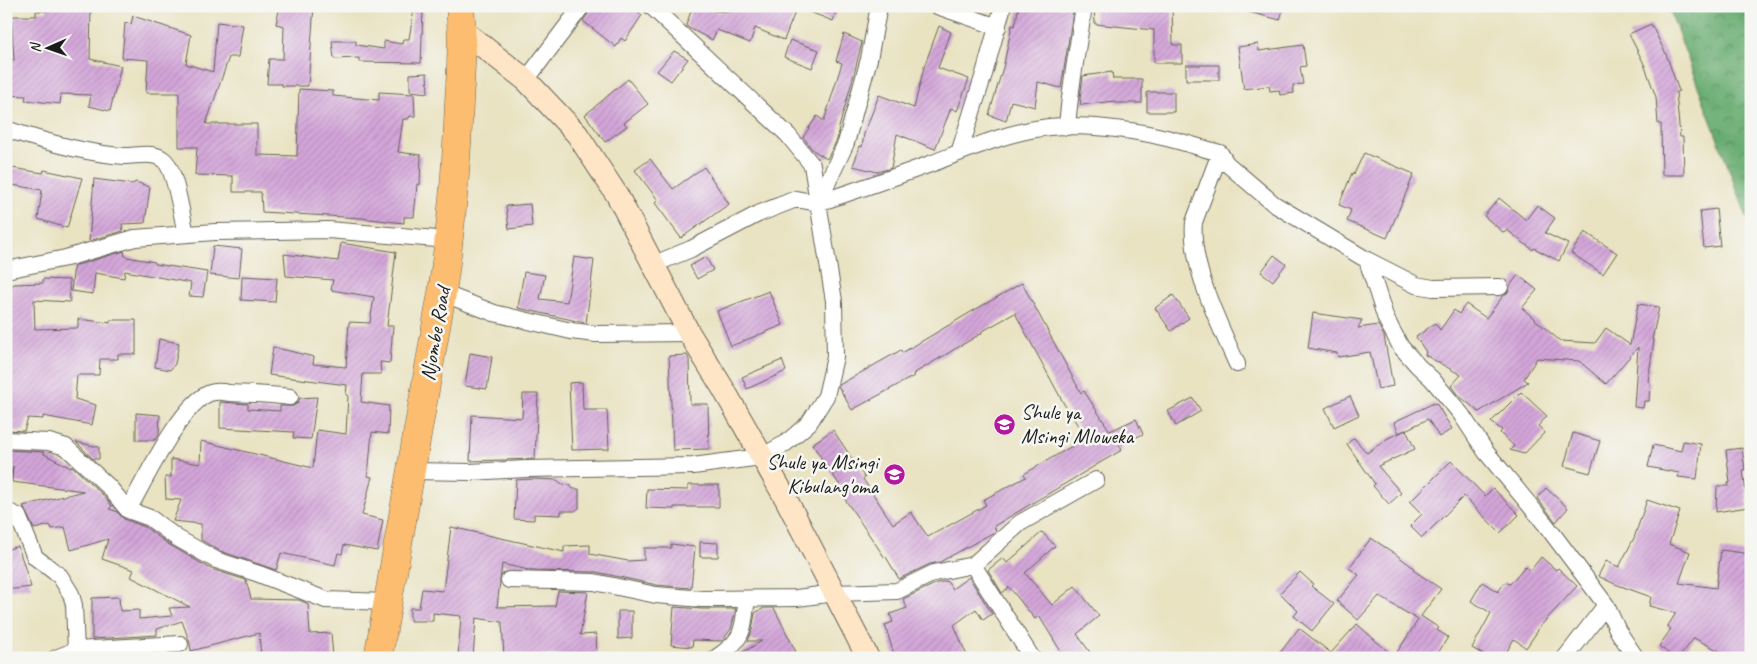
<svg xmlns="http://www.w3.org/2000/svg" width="1757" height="664" font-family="Caveat,sans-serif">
	<defs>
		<pattern id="forest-crowns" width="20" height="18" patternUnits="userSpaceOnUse" patternTransform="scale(1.25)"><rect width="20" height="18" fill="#66ab70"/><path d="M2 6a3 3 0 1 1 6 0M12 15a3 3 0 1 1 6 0" fill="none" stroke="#538a5b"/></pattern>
		<pattern id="building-hatch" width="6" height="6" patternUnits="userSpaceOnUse" patternTransform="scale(1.25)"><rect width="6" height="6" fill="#d3a6d9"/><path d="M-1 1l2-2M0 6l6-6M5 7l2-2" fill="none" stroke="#b58eba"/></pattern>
	</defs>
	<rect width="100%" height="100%" fill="#f6f6f2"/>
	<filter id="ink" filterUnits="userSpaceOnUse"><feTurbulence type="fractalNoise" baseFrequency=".02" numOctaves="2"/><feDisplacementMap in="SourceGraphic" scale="10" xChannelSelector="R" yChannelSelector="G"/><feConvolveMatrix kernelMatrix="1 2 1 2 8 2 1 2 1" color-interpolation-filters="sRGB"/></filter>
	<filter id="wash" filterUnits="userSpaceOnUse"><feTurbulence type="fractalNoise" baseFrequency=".0096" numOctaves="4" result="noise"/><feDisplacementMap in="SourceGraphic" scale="20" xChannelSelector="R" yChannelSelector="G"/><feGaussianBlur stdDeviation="1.12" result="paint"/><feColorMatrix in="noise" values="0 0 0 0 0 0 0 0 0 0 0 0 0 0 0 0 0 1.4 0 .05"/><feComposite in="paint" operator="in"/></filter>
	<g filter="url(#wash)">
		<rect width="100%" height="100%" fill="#e9e3c2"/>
		<path fill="url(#forest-crowns)" stroke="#416446" d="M1668,6H1751V228Z"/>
		<g id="blocks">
			<path fill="url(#building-hatch)" d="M47,6H91L90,59L121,66L110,111L89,106L91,95L61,94L60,104L25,100L26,96L6,95V58L14,60L11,16H36V11H47Z
				M280,6H314L308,86H282V84H267L269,59H283L284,26L276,24Z
				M593,6H631L642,15L625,41L621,38L616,47L583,21Z
				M693,6H706L714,11L728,12L729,6H838L833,21L797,7L784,40L755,28L750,43L717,30L712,40L689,28L686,25Z
				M1019,6H1051L1063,8V6H1074L1061,88L1038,82L1035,107L1011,101L1006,121L989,115L1004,64L1012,25L1015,26Z
				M1094,6H1172L1173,45H1182V63H1154V30L1095,24Z
				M1245,6H1284L1280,20L1245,11Z
				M414,9L423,10L421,63L359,62V58L334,59L332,41H356V45L384,49V41L402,44L403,39H409Z
				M133,16L191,35L186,64L213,72L217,22L243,25L238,57H229L206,124H257V155L297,156L299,89L333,91V96L379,100V92L414,94L415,117L410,116L408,119H403L398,152L421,155L420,185L417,184L414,217H404V223L361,218L262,212L261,192H233V176L195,175L197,147H179V93H146L148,60L122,58L125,23L131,24Z
				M1651,24L1666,54L1679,91L1676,92L1680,137H1683L1684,175H1662L1661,124H1658L1656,97L1644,64L1629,34Z
				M939,26L951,32L938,68L969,79L957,111L951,108L935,149L897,134L891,168L877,172L853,166L860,146L862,147L864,134L879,95L914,108L924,67Z
				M844,34L862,42L853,78L838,131H839L837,140L827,159L813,150L803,137L817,116L824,121L842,63L836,61Z
				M790,40L819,50L812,68L784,57Z
				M1258,44L1259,51L1303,45L1306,66L1300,67L1303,84L1293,85L1294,93L1280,95L1279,90L1270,91L1269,86L1244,89L1238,47Z
				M674,51L688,59L671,81L657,71Z
				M1186,65H1219V80H1186Z
				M1112,72L1113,79H1142V103H1115V101L1081,105L1080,98L1083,76Z
				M427,73L428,93L410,91V74Z
				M628,79L648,104L624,123L627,126L605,142L585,115Z
				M1147,92H1174V112H1147Z
				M1364,153L1414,174L1387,238L1347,221L1351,210L1339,205L1352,173L1354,174Z
				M650,159L673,189L704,167L729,204L681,238L655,203L658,200L635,170Z
				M6,167L43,173L44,170L82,178L67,228L38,219L42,190L6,184Z
				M94,179L132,184L136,182L150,187L145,223L122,224L123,231L89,241Z
				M1499,198L1526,220L1537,205L1555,218L1545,233L1568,244L1559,261L1534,248L1533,250L1507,230L1504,233L1484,216Z
				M530,204L532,226L509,229L506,206Z
				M1716,209L1720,246L1704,248L1700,211Z
				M1585,232L1617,253L1603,274L1571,253Z
				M341,243L396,252L387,326H393L390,363L380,362L381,374H363L361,402L389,406L388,434L372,432L368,476L372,477L362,515L383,520L377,551L344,545L342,554L338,553L335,565L281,553L276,570L220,551L201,540V524L173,521L181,500L166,499L165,477H171V459L200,464L201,441L313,468L317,430L346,434L348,395H346L347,385L269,375L273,347L314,357L313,364L346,367L349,322L370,323L374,297L331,290L333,280L286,276L284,254L338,261Z
				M213,246L242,249L239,278L210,275Z
				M124,251L125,256L127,257L155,262V264L207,272L203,297L189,296L191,283L125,271L124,278L95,273L93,294L71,291L74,266Z
				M1274,255L1286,264L1273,281L1261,272Z
				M574,257L594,260L586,323L518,308L524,272L545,275L540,299L567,302Z
				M706,257L713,270L697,279L690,266Z
				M1518,275L1537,290L1522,308L1560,341L1595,343L1606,328L1630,345L1638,304L1659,307L1652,340H1654L1648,381H1650L1649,401H1644L1643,408L1634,407L1638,347L1606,384L1579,361L1537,358L1524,379L1528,382L1479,412L1457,394L1451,386L1461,375L1425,355L1426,352L1416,337L1435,323L1440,330L1454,310L1459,314L1466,304L1486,318L1503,296L1508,292L1510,286Z
				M242,276L277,278L275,302L241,300Z
				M43,279L69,280L70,302L34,300L35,329L78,328V319L110,323V320H136V354H118V359H100L99,375H77L75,399L96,405L92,425L43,416V419L28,418L24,431L6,430V289L14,284L43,283Z
				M1022,283L1081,393L1084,391L1110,431L1136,419L1143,434L1119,445L1122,450L1103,461L994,526L996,531L940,562L930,564L899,579L886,557L885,558L844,498L847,496L812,444L833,430L865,478L863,479L893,524L911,512L928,537L986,505L983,500L1026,477L1024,474L1086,438L1064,404L1015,313L981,332L982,333L913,374L914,376L852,410L838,386L839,385L901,350L902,353L971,312Z
				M769,291L783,325L731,346L717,311Z
				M1173,295L1189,318L1171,331L1155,308Z
				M1313,313L1362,320L1358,328L1378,325L1384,336L1393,386L1378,389L1370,352L1338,357L1337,353L1308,348Z
				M159,339L179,343L175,364L170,370L155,367Z
				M470,353L492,357L487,389L465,386Z
				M687,355L689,359L690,404H708L709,449L673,450L669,356Z
				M782,360L786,371L747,389L742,377Z
				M582,382L583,410H607L609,449L572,450L569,383Z
				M1521,392L1547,416L1538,426L1545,432L1524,454L1510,450L1514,446L1500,433L1502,430L1491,422Z
				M523,394H538L535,459L470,461L472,415L522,418Z
				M1350,396L1359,415L1334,427L1325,408Z
				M317,397L311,439L293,438L294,432L220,428V402L248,404V409L280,411V406H293L298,403L300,398Z
				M1193,398L1201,411L1176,426L1168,411Z
				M1434,403L1435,404L1436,403L1452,429L1439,437L1428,419L1399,433L1394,422Z
				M136,413L160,415L159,434L155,440H136Z
				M1406,430L1415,449L1378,466L1401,493L1389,504L1373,486L1375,484L1347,444L1354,438L1367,453L1388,438Z
				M1573,433L1600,441L1590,473L1564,466Z
				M1683,441L1701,444L1697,479L1678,477L1679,473L1648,467L1653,445L1681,451Z
				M76,442L99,447V459H93Z
				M1742,448L1745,470H1743L1748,507L1716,512L1717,486H1729L1728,483H1730L1726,450Z
				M6,450L44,452V454L71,468L72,466L102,494L112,506L109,509L116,511L124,519L145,527L168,544L211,569L246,580L251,599L299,600L308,604L310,634L331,633L333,658H261L259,633L191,651L190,643L182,621L157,629V635L92,639V598L119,597L120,611L139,610V619L172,616L169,608L190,607L131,577L134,570L102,559L108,539L71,550L65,527L52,529L50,525L34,529L23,506L84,491L12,482L13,466L10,478H6Z
				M1451,461L1485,496L1493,488L1519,515L1500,533L1464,496L1422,538L1410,526L1422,514L1410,502Z
				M534,479L557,480L562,484L570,485L573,489H579V508L575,511H561V515L534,514V520L514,519L516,480Z
				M688,485H719V507H674V509L646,508L647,489L688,490Z
				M1546,488L1568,508L1556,522L1537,498Z
				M1647,500L1680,511L1669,544L1690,552L1679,583L1716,588L1721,550L1751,554V658H1733L1694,638L1679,658H1674L1659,646L1671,629L1667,627L1676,613L1649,606L1651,597L1615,584L1598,576L1606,561L1619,567L1634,538Z
				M451,527L564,552V546L590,545V554L628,561L644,560V548H671V544L695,547L691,588L657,585L596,572L533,571L502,564L497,607L555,606L558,591L588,592L580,635L596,634L597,658H560L559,655L504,657L502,622L476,618L473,658H458L461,616L433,613V621H410V608H419L422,589L443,591Z
				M1042,532L1055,546L1025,573L1052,605L1075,586L1099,616L1077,634L1094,658H1065L1039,616L1035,619L1009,587L1002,593L988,570L1003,558L1007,563Z
				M1371,538L1394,553L1414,568L1413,570L1441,589L1421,616L1439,628L1437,630L1448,637L1435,658H1276L1299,628L1331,653L1357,624L1394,657L1418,620L1379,596L1358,620L1337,601L1359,575L1349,568Z
				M700,542L718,543V557H700Z
				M18,546L31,587L6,590V550Z
				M1541,557L1556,570L1558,568L1577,586L1536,631L1537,632L1526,648L1514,639L1503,658H1489L1472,648L1491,613L1471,601L1482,582L1498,592L1505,582L1510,584L1525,566L1530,571Z
				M1300,572L1313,584L1311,586L1334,604L1312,631L1294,616L1298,611L1280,593Z
				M969,577L992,614L983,620L976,609L954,625L968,658H895L885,625L893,622L890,614L907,608L903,599L937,583L947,581L952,589Z
				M674,607L702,609H736L731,629L722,641L693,640L692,647L671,645Z
				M764,608H774L799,658H733L762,641H748L752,630L755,613Z
				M618,611H632V638L618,639Z"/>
		</g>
	</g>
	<g filter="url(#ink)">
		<use href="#blocks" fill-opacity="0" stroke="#646256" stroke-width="1"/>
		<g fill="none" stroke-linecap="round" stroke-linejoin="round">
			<defs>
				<path id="street" d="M937,6L998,27
					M526,80L582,6
					M1067,127C1070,86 1078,47 1084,6
					M6,129C42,141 87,154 125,156C138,156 155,151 165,161C176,172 182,218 186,234
					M959,153L984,74L1003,6
					M1220,153L1194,222C1190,266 1219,324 1237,364
					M818,203C857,190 895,177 933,163C969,149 1010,131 1049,127C1081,124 1130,129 1162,137C1181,141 1201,148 1220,153L1226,163L1274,204L1367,260L1416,285L1433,288L1500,287
					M1367,260L1386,319L1401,347L1418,366L1432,379L1461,414L1486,452L1546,525L1606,605L1618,631L1636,658
					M652,265L691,249L758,214L796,199L818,203L846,143L869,59L879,6
					M6,270L66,258L135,238L215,232L328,230L449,240
					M442,293L494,313L571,331L596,334L689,333
					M6,440L49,442L66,447L109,487L128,510L150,518L177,538L216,560L259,574L326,600L388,602
					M411,471L470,472L526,469L693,466L761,457L786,443L809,423L826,396L835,357L834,301L812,165L788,135L651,6
					M128,510C144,482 182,402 210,393C216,391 224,392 229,393C251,394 268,394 290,397
					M6,511L18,516L35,557L60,576L71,594L74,605L76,650
					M973,565L1032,658
					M509,580L594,582L656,595L702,599L797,598L835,593L897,591L934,573L973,565L1020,523L1096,480
					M56,658L76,650L180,644
					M716,658C745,638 742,632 747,599
					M1565,658L1606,605"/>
				<path id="secondary" d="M462,30L526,80L577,134L617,195L689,333L724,390L786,499L868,658"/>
				<path id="highway" d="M378,658L442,293C451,229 457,166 459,102C461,70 463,38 460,6"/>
			</defs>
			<use href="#street" stroke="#646256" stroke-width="18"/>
			<use href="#secondary" stroke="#646256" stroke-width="24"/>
			<use href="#highway" stroke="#646256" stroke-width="29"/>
			<use href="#street" stroke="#fff" stroke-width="16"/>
			<use href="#secondary" stroke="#fee5c5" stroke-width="22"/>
			<use href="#highway" stroke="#fcbd6f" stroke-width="28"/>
		</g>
	</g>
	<defs>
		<symbol id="school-disc" viewBox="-11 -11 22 22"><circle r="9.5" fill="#b5179e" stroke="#f6f6f2"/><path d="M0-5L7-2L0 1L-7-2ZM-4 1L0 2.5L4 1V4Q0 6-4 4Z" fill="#fff"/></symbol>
	</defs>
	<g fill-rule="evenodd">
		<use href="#school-disc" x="992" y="412" width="25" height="25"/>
		<use href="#school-disc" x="882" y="462" width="25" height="25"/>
	</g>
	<g text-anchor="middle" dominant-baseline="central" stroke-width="5" stroke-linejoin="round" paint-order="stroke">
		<g font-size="21" fill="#1c1c1c" stroke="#f6f6f2">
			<text transform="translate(435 334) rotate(-80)">Njombe Road</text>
		</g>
		<g font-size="21" fill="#1c1c1c" stroke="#f6f6f2" text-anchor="start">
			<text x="1021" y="412">Shule ya<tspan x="1021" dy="24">Msingi Mloweka</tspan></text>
			<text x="878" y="462" text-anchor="end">Shule ya Msingi<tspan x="878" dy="24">Kibulang'oma</tspan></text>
		</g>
	</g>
	<rect width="1757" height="664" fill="none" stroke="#f6f6f2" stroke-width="25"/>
	<g transform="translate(48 48) rotate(268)" stroke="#f6f6f2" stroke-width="4" paint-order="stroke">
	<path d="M0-4L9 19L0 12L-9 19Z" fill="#1c1c1c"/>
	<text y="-8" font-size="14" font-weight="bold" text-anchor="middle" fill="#1c1c1c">N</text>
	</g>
</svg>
